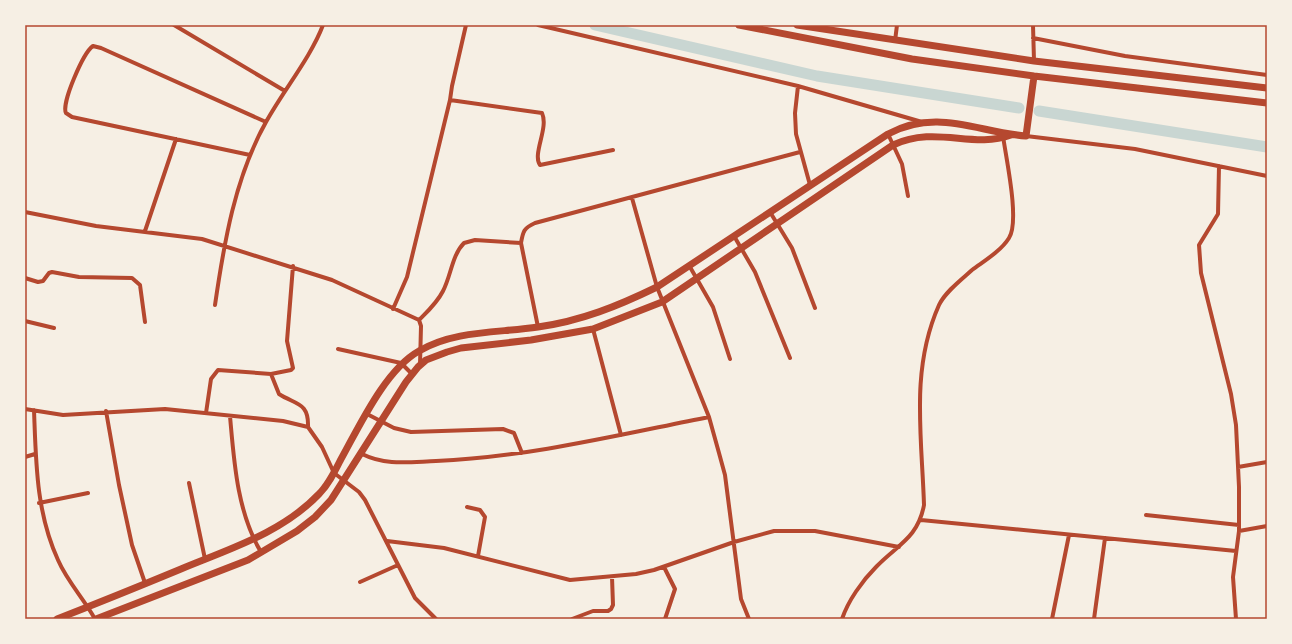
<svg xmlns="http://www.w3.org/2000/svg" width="1292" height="644" font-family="Quicksand,sans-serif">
	<rect width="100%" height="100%" fill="#f6efe4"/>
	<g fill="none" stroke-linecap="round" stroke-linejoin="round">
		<path stroke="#c9d6d2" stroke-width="11" d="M595,25L817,76L1019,108
			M1039,111L1267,147"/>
		<path stroke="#b5482f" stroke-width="4" d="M174,25L285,91
			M466,25L452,86L450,100L542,113C549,128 532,154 540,165L613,150
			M538,25L798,86L922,122
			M1033,25L1034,61
			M1033,38L1125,56L1267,75
			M895,41L897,25
			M798,86L795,113L796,134L810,185
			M888,134L902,164L908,196
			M1026,136L1135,149L1267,176
			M250,155L72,117L66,113C61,104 83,53 93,46L101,48L266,122
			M1219,166L1218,214L1199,245L1201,273L1231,394L1236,425L1239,487V531L1233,577L1236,619
			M632,198L657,287L709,417L719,453L725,475L741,599L749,619
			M25,212L96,226L202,239L332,280L419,320L421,326L420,365
			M770,212L792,248L815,308
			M145,231L176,139
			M734,236L755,272L790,358
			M690,267L713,307L730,359
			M25,278L38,282L43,281L49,273L52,272L79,277L132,278L140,285L145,322
			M215,305C224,243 235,177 266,122C283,91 311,57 323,25
			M393,309L407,277L450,100
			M419,320C428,311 437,303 443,291C451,276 452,255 464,243L475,240L521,243
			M25,321L54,328
			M538,327L521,243C523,231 524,228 535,223L800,152
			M593,329L621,435
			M338,349L401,363L412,374
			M271,374L291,370L293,368L287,341L293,266
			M25,409L63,415L165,409L283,421L308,427L322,447L334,473L359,492L365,500L415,598L436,619
			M34,410C36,462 36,512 58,560C67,581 84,599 95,619
			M106,411L119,485L132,545L145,583
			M206,413L211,379L218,370L271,374L279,394C296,405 309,402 308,427
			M367,414L394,428L411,432L503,429L514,433L522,453
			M230,416C234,461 237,512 261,552
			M362,454C386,466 409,462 436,461C528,457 618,435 709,417
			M25,457L35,454
			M1238,467L1267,462
			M189,483L205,559
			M39,503L88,493
			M467,507L480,510L485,517L478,556
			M1146,515L1239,525
			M921,520L1236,551
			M1239,531L1267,526
			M387,541L444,548L570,580L636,574L654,570L734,542L774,531H815L899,547
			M664,567L675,589L665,619
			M360,582L398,565
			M572,619L593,611H608L611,609L613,605L612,577
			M842,619C848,601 862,581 876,567C897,545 918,538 924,505C922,437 910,370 939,305C945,292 962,279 972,270C984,261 1001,251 1009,238C1020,221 1006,158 1003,136
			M1052,619L1069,535
			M1094,619L1105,538"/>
		<path stroke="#b5482f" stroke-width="7" d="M739,25L912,59L1034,76L1267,103
			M797,25L1034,61L1267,88
			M57,619C98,603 140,586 181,569C229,549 282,533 319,494C328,485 334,473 340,461C359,427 385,370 419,351C454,330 499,333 538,327C581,321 618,306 657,287L888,134C937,108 977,132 1026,136L1034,76
			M96,619L248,560L297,531L315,517L331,500L406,382L418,367L426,360L447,352L461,348L531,340L593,329L662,302L893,145C936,125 972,149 1011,135"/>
	</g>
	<rect width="1292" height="644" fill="none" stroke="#f6efe4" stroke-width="52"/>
	<rect x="26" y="26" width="1240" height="592" fill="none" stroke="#b5482f" stroke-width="1.5"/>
</svg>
